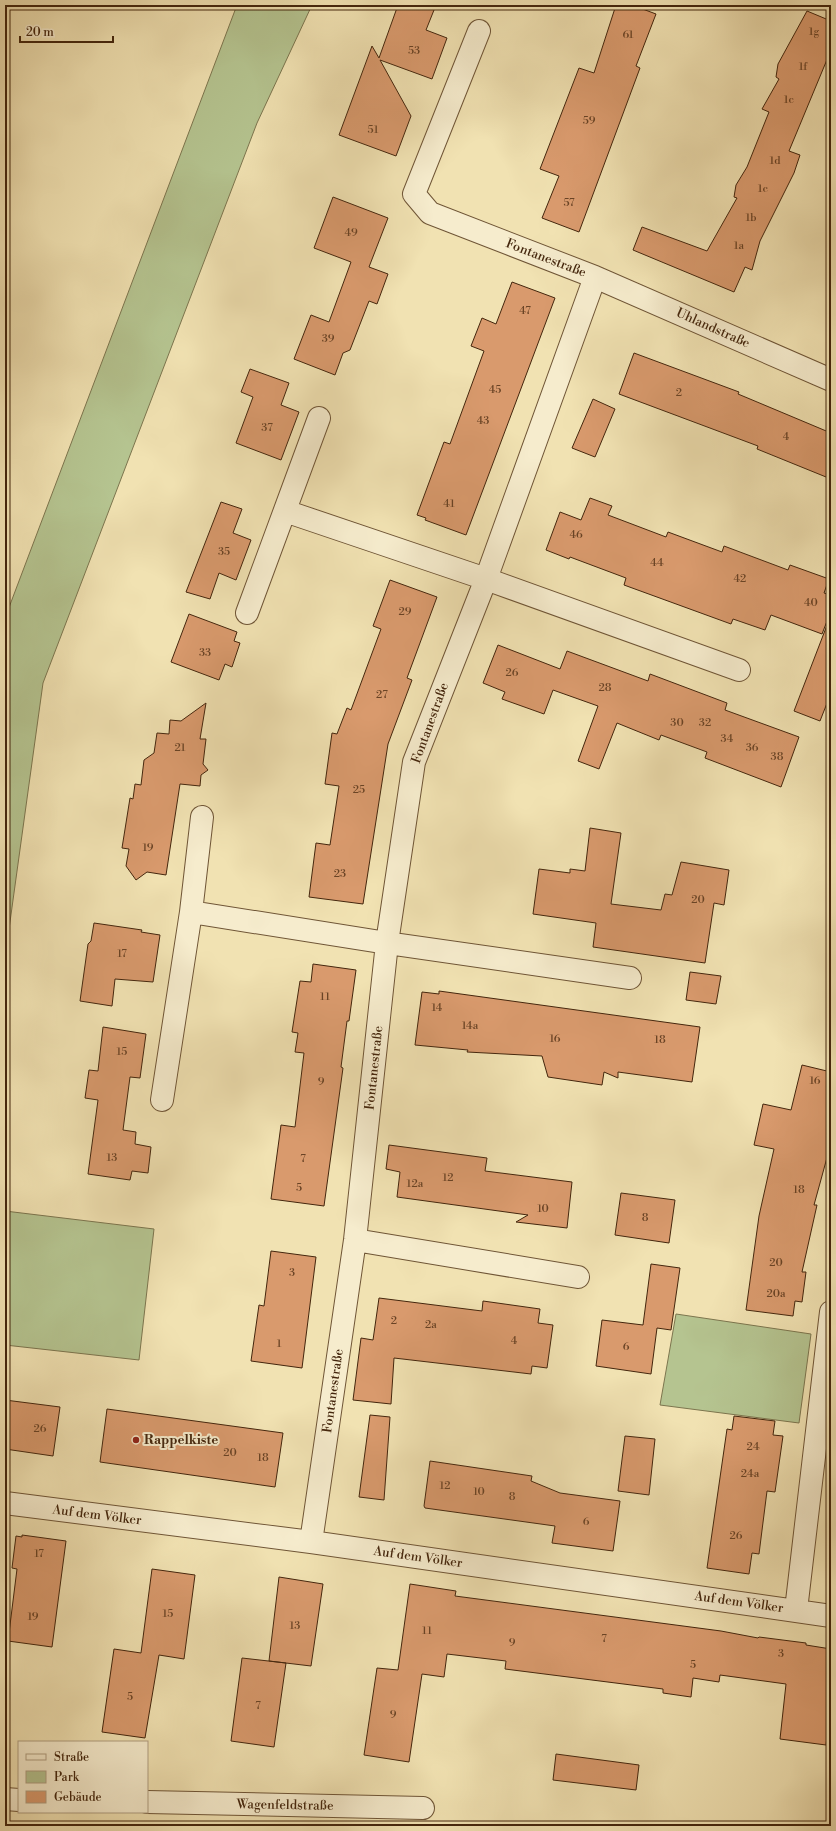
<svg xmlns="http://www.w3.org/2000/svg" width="836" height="1831" font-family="'Libre Bodoni',serif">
	<rect width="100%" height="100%" fill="#f1e2b2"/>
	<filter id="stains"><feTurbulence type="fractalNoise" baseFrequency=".005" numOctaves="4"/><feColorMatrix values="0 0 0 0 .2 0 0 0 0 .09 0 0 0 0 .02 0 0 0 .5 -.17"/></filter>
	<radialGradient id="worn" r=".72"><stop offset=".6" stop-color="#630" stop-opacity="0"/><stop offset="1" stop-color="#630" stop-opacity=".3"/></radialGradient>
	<path fill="#b5c490" stroke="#7c754e" d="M237,5H312L257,123L43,683L5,958V618Z
		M5,1211L154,1229L139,1360L5,1345Z
		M676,1314L811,1334L799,1423L660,1405Z"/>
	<path fill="#d99a6d" stroke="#44260d" d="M398,5H436L426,30L447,38L432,79L380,60L411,116L396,156L339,135L372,46L379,58Z
		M616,5H632L656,14L636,66L640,68L579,232L542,218L559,176L540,169L579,68L594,73Z
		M807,11L831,21V50L789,151L800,155L794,173L760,241L752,270L745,267L734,292L633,250L642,227L707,251L737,198L734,197L736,185L747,167L769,112L762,109L779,79L776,77L778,64Z
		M333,197L388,218L369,267L388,274L377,304L369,301L350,350L343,353L335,375L294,359L311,315L329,322L351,262L314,248Z
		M512,282L555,298L466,535L425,520L426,518L417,515L444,442L450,444L484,351L471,346L482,318L496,324Z
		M634,353L739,392L738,394L831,433V479L757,449L758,446L619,394Z
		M250,369L289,383L281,405L299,412L281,460L236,443L253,397L241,392Z
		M593,399L615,409L595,457L572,448Z
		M590,498L612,506L608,515L666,537L668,532L722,552L724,546L788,570L790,565L829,579L824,593L831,595V611L822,634L771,615L765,630L733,619L731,624L624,585L626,578L570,557L569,559L546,550L560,512L581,520Z
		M221,502L242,509L233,533L251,540L236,580L219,573L210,599L186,592Z
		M390,580L437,597L407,678L412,680L388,744L363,904L309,897L316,843L330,845L339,786L325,784L332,733L337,734L347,708L351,710L381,629L373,626Z
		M189,614L237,632L234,641L240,643L232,667L225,664L219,680L171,662Z
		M829,620H831V693L820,721L794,711Z
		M498,645L560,669L567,651L648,681L650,674L727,703L725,710L799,737L781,787L705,758L707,752L661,735L659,740L617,723L599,769L578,761L598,706L553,690L544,714L502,699L505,692L483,683Z
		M206,703L200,739H206L203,764L208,770L201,775L200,786L180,784L166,875L147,872L136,880L126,866L129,849L122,848L130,798L133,799L135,784L141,785L144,760L154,753L157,733L169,734L170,720L181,721Z
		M590,828L621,833L611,904L661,910L665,894L672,895L681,862L729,870L724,905L714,903L705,963L593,947L596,923L533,914L539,869L570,873V869L585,871Z
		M94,923L142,930L141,932L160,935L153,982L115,979L112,1006L80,1001L88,944L91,941Z
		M313,964L356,970L349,1021H347L341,1067L343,1068L324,1206L271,1199L281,1125L295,1127L304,1053L295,1052L298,1033L292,1032L300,981L311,982Z
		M690,972L721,976L716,1004L686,1000Z
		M439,991L700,1027L692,1082L618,1072V1078L604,1072L602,1085L548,1077L542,1056L467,1052L468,1050L415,1045L422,992L439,994Z
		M103,1027L146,1034L140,1078L130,1077L123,1130L136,1132L135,1144L151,1147L148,1173L132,1171L130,1180L88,1174L98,1100L85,1098L89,1070L98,1071Z
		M802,1065L831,1072V1143L814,1205H817L802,1272H806L802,1302L795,1301L793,1316L746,1310L759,1216L774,1149L754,1145L763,1104L791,1110Z
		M389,1145L487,1158L485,1171L572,1182L567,1228L516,1222L528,1215L397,1197L400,1172L386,1169Z
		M621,1193L675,1200L669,1243L615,1235Z
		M271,1251L316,1257L302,1368L251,1361L259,1305L264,1306Z
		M651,1264L680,1268L671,1330L657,1328L651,1374L596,1366L602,1320L643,1325Z
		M379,1298L482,1311L483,1301L540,1309L538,1323L553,1325L547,1368L532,1366L531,1374L394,1358L391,1404L353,1400L361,1338L373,1340Z
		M5,1400L60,1407L53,1456L5,1449Z
		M107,1409L283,1433L275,1487L100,1462Z
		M370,1415L390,1417L384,1500L359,1497Z
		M734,1416L775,1421L773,1435L783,1436L775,1492L767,1491L759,1554L752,1553L749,1574L707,1568L727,1429L732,1430Z
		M625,1436L655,1439L649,1495L618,1491Z
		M430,1461L532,1476L531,1481L560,1493L620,1501L613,1551L552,1543L555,1526L425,1508L424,1506Z
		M22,1535L66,1541L52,1647L8,1641L17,1569L12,1568L16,1536L22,1537Z
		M152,1569L195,1575L184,1659L159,1655L145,1738L102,1732L114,1649L141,1653Z
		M279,1577L323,1584L311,1666L269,1661Z
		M410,1584L456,1591L455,1596L721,1631L758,1638L759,1637L806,1643V1645L831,1649V1704L826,1745L780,1739L786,1684L720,1675L719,1682L693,1678L691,1697L663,1693V1689L505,1669L506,1661L447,1654L444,1677L422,1674L409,1762L364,1755L377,1668L398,1670Z
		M242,1658L286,1663L274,1747L231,1741Z
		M556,1754L639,1765L636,1790L553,1780Z"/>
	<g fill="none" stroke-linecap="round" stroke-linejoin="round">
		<defs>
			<path id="street" d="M479,31L414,194L430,213L595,277L831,380
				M285,511L486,579L739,670
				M247,613L319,418
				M191,912L202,817
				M162,1100L191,912L387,943L630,978
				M355,1240L578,1277
				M5,1503L311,1542L831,1616
				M311,1542L355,1240L387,943L414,762L486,579L595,277
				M796,1610L831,1312
				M5,1799L19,1800
				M147,1802L423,1808"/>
		</defs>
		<use href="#street" stroke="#6f5536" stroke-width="24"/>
		<use href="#street" stroke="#f6eccd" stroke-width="22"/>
	</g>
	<circle fill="#8f2418" stroke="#f6eccd" stroke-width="1.5" cx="136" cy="1440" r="4"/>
	<g text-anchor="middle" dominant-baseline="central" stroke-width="4" stroke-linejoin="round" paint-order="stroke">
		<g font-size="11" fill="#694325">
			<text x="814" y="32">1g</text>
			<text x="628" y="35">61</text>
			<text x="414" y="51">53</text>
			<text x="803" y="67">1f</text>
			<text x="789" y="100">1e</text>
			<text x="589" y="121">59</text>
			<text x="373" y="130">51</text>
			<text x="775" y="161">1d</text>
			<text x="763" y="189">1c</text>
			<text x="569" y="203">57</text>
			<text x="751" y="218">1b</text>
			<text x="351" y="233">49</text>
			<text x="739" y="246">1a</text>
			<text x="525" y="311">47</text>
			<text x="328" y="339">39</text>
			<text x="495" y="390">45</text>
			<text x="679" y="393">2</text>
			<text x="483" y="421">43</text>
			<text x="267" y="428">37</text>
			<text x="786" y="437">4</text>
			<text x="449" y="504">41</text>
			<text x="576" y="535">46</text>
			<text x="224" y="552">35</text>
			<text x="657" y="563">44</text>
			<text x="740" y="579">42</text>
			<text x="811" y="603">40</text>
			<text x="405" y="612">29</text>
			<text x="205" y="653">33</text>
			<text x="512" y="673">26</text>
			<text x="605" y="688">28</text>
			<text x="382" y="695">27</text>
			<text x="677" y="723">30</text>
			<text x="705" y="723">32</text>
			<text x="727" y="739">34</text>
			<text x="180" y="748">21</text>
			<text x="752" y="748">36</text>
			<text x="777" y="757">38</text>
			<text x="359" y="790">25</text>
			<text x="148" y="848">19</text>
			<text x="340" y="874">23</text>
			<text x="698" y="900">20</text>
			<text x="122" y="954">17</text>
			<text x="325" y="997">11</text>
			<text x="437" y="1008">14</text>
			<text x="470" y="1026">14a</text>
			<text x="555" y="1039">16</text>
			<text x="660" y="1040">18</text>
			<text x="122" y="1052">15</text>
			<text x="815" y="1081">16</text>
			<text x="321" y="1082">9</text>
			<text x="112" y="1158">13</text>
			<text x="303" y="1159">7</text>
			<text x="448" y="1178">12</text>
			<text x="415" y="1184">12a</text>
			<text x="299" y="1188">5</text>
			<text x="799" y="1190">18</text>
			<text x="543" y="1209">10</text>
			<text x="645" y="1218">8</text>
			<text x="776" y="1263">20</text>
			<text x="292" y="1273">3</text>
			<text x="776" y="1294">20a</text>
			<text x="394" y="1321">2</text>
			<text x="431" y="1325">2a</text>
			<text x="514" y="1341">4</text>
			<text x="279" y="1344">1</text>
			<text x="626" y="1347">6</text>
			<text x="40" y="1429">26</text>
			<text x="753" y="1447">24</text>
			<text x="230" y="1453">20</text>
			<text x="263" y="1458">18</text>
			<text x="750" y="1474">24a</text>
			<text x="445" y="1486">12</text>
			<text x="479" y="1492">10</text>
			<text x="512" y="1497">8</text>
			<text x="586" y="1522">6</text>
			<text x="736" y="1536">26</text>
			<text x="39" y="1554">17</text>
			<text x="168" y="1614">15</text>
			<text x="33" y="1617">19</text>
			<text x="295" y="1626">13</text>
			<text x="427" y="1631">11</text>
			<text x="604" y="1639">7</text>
			<text x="512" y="1643">9</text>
			<text x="781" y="1654">3</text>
			<text x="693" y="1665">5</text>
			<text x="130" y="1697">5</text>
			<text x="258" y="1706">7</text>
			<text x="393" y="1715">9</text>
		</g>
		<g font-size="13" fill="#44260d" stroke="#f6eccd">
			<text transform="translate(546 258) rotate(21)">Fontanestraße</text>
			<text transform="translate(713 328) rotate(24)">Uhlandstraße</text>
			<text transform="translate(430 723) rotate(-70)">Fontanestraße</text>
			<text transform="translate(374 1068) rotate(-84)">Fontanestraße</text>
			<text transform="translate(333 1391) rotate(-82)">Fontanestraße</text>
			<text transform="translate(97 1515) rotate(7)">Auf dem Völker</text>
			<text transform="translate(418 1557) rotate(8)">Auf dem Völker</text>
			<text transform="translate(739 1602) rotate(8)">Auf dem Völker</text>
			<text transform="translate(285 1805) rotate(1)">Wagenfeldstraße</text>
		</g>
		<g font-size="13" font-weight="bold" fill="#44260d" stroke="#f6eccd" text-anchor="start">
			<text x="144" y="1440">Rappelkiste</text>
		</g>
	</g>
	<rect width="836" height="1831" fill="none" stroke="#f1e2b2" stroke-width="20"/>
	<rect x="6" y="6" width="824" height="1819" fill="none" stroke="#44260d" stroke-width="2"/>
	<rect x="10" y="10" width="816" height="1811" fill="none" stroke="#44260d"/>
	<rect x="18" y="1741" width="130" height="72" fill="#f6eccd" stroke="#af9d80"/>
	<rect x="26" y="1754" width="20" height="6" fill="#f6eccd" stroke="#af9d80"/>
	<text x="54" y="1761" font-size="12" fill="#44260d">Straße</text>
	<rect x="26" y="1771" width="20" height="12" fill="#b5c490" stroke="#af9d80"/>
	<text x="54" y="1781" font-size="12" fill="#44260d">Park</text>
	<rect x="26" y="1791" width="20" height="12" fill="#d99a6d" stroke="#af9d80"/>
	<text x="54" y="1801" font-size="12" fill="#44260d">Gebäude</text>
	<path d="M20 36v6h93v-6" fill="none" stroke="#44260d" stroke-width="2"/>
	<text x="26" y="36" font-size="12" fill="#44260d" stroke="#f6eccd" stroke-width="3" paint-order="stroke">20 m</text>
	<rect width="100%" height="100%" filter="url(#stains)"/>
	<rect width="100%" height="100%" fill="url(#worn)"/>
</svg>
